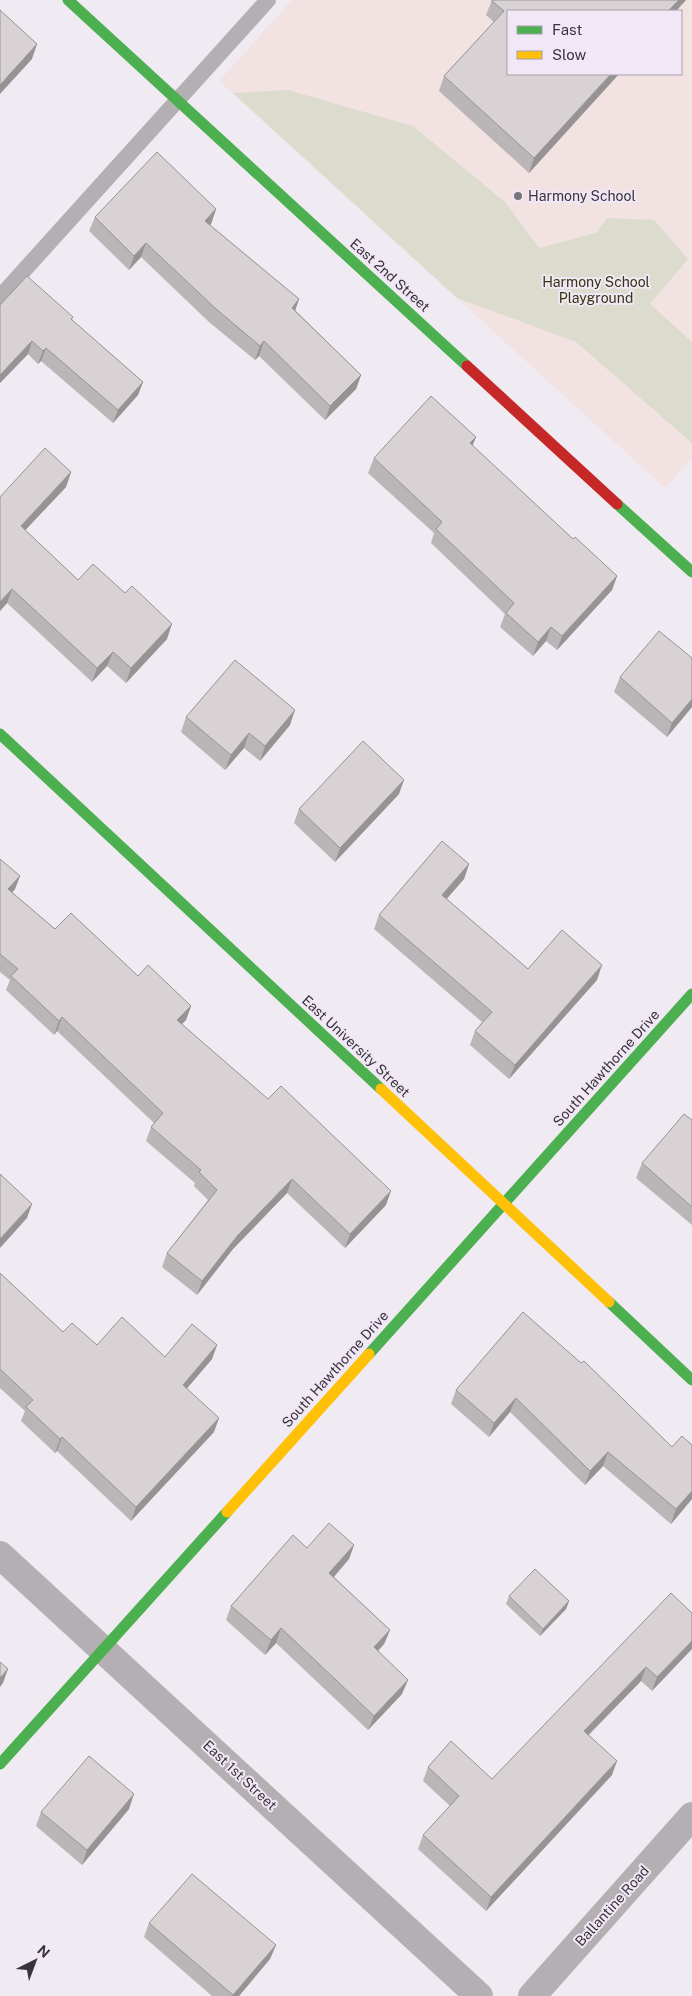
<svg xmlns="http://www.w3.org/2000/svg" width="692" height="1996" font-family="'Public Sans',sans-serif">
	<rect width="100%" height="100%" fill="#f0eaf2"/>
	<path fill="#f2e2e1" fill-rule="evenodd" d="M292,0H692V458L665,488L219,81ZM508,11H681V74H508Z"/>
	<path fill="#dcdcce" d="M288,90L413,126L505,202L539,248L596,233L607,218L654,220L688,259L650,304L692,342V443L576,342L457,298L233,93Z"/>
	<g fill="none" stroke-linecap="round" stroke-linejoin="round">
		<path stroke="#b4afb2" stroke-width="16" d="M0,297L268,0"/>
		<path stroke="#b4afb2" stroke-width="28" d="M0,1555L479,1996
			M532,1996L692,1816"/>
		<path stroke="#4caf50" stroke-width="11" d="M68,0L467,366
			M617,504L692,572
			M0,734L381,1089
			M609,1302L692,1380
			M369,1354L692,994
			M0,1764L227,1512"/>
		<path stroke="#ffc107" stroke-width="11" d="M381,1089L609,1302
			M227,1512L369,1354"/>
		<path stroke="#c62828" stroke-width="11" d="M467,366L617,504"/>
	</g>
	<path fill="#bab5b6" d="M492,0H686L529,173L439,91L444,76L494,22L486,15Z
		M216,209L211,224L210,225L299,299L295,310L361,375L356,389L325,420L259,356L255,360L209,322L141,257L129,270L89,231L95,217Z
		M0,305L73,317L72,320L143,382L138,395L113,423L41,361L38,364L28,354L0,383Z
		M476,437L472,446L573,539L617,576L612,590L557,650L546,641L533,656L500,627L505,614L431,543L434,533L368,473L374,458Z
		M71,472L66,487L25,530L78,580L167,639L126,683L107,666L92,682L7,603L0,611V497Z
		M620,677L692,707L667,737L614,692Z
		M186,717L290,725L260,761L244,748L225,770L181,732Z
		M399,794L335,862L294,823L299,809Z
		M0,859L20,876L15,889L12,893L55,929L191,1006L186,1020L181,1024L386,1205L345,1248L287,1193L233,1249L197,1295L162,1267L167,1253L208,1200L194,1186L195,1183L146,1141L151,1127L154,1123L57,1031L54,1035L6,990L10,980L0,972Z
		M469,864L464,879L446,899L528,969L597,980L509,1079L470,1045L475,1031L482,1022L374,929L379,915Z
		M692,1120V1225L636,1178L642,1163Z
		M0,1273L63,1332L97,1345L165,1357L217,1345L212,1359L187,1388L214,1432L131,1521L57,1451L55,1453L21,1421L25,1411L0,1388Z
		M523,1312L672,1447L692,1445V1499L671,1524L603,1466L585,1485L510,1412L489,1437L451,1404L456,1390Z
		M354,1545L349,1559L334,1577L390,1630L384,1644L378,1651L402,1694L368,1730L276,1643L265,1655L226,1620L231,1606L307,1548Z
		M509,1596L569,1601L566,1609L540,1636L506,1604Z
		M692,1613L652,1691L641,1681L589,1735L612,1775L486,1911L418,1849L423,1835L450,1806L423,1781L428,1767L492,1779Z
		M129,1809L82,1865L36,1826L41,1812Z
		M149,1923L276,1945L270,1959L239,1996H212L144,1937Z"/>
	<path fill="#979394" d="M679,0H686L676,11H668Z
		M37,44L32,59L0,94V85Z
		M611,74H619L529,173L534,158Z
		M216,209L211,224L200,235L205,221Z
		M146,243L141,257L129,270L134,256Z
		M299,299L294,314L292,308Z
		M32,341L28,354L0,383V375Z
		M264,341L259,356L255,360L260,346Z
		M46,348L41,361L38,364L43,351Z
		M361,375L356,389L325,420L330,406Z
		M143,382L138,395L113,423L118,410Z
		M476,437L470,452V443Z
		M71,472L66,487L16,540L21,526Z
		M617,576L612,590L557,650L562,636Z
		M12,589L7,603L0,611V602Z
		M172,624L167,639L126,683L131,668Z
		M551,627L546,641L533,656L538,642Z
		M113,652L107,666L92,682L97,668Z
		M692,699V707L667,737L672,723Z
		M295,710L290,725L260,761L265,746Z
		M249,733L244,748L225,770L231,755Z
		M404,780L399,794L335,862L340,848Z
		M469,864L464,879L437,910L442,895Z
		M20,876L15,889L3,903L8,889Z
		M602,965L597,980L509,1079L515,1065Z
		M191,1006L186,1020L172,1034L177,1020Z
		M62,1017L57,1031L54,1035L59,1021Z
		M292,1179L287,1193L233,1249L197,1295L202,1281L238,1235Z
		M391,1191L386,1205L345,1248L350,1234Z
		M32,1204L27,1218L0,1248V1239Z
		M217,1345L212,1359L178,1399L183,1385Z
		M516,1398L510,1412L489,1437L494,1423Z
		M219,1418L214,1432L131,1521L136,1507Z
		M62,1437L57,1451L55,1453L60,1439Z
		M608,1452L603,1466L585,1485L590,1471Z
		M692,1491V1499L671,1524L676,1509Z
		M354,1545L349,1559L324,1588L329,1573Z
		M569,1601L566,1609L540,1636L543,1629Z
		M281,1628L276,1643L265,1655L271,1640Z
		M390,1630L384,1644L368,1662L374,1647Z
		M692,1641V1649L652,1691L657,1677Z
		M646,1667L641,1681L579,1744L584,1731Z
		M8,1669L3,1683L0,1687V1678Z
		M408,1680L402,1694L368,1730L374,1716Z
		M617,1761L612,1775L486,1911L491,1897Z
		M134,1794L129,1809L82,1865L87,1850Z
		M276,1945L270,1959L239,1996H232Z"/>
	<path fill="#d8d2d4" stroke="#979394" d="M492,0H679L668,11H508V74H611L534,158L444,76L504,11L492,1Z
		M0,10L37,44L0,85Z
		M157,152L216,209L205,221L299,299L292,308L361,375L330,406L264,341L260,346L215,308L146,243L134,256L95,217Z
		M27,276L73,317L71,319L143,382L118,410L46,348L43,351L32,341L0,375V305Z
		M431,396L476,437L470,443L573,539L575,537L617,576L562,636L551,627L538,642L506,613L514,603L436,529L442,522L374,458Z
		M45,448L71,472L21,526L78,580L93,564L125,593L132,586L172,624L131,668L113,652L97,668L12,589L0,602V497Z
		M659,631L692,658V699L672,723L620,677Z
		M235,660L295,710L265,746L249,733L231,755L186,717Z
		M363,741L404,780L340,848L299,809Z
		M442,841L469,864L442,895L528,969L562,930L602,965L515,1065L475,1031L492,1012L379,915Z
		M0,859L20,876L8,889L55,929L71,913L138,976L148,965L191,1006L177,1020L268,1099L281,1086L391,1191L350,1234L292,1179L238,1235L202,1281L167,1253L217,1190L199,1172L201,1170L151,1127L163,1113L62,1017L59,1021L11,976L18,969L0,954Z
		M684,1114L692,1120V1207L642,1163Z
		M0,1174L32,1204L0,1239Z
		M0,1273L63,1332L72,1323L97,1345L122,1317L165,1357L192,1324L217,1345L183,1385L219,1418L136,1507L62,1437L60,1439L26,1407L33,1400L0,1369Z
		M523,1312L581,1363L584,1361L672,1447L682,1436L692,1445V1491L676,1509L608,1452L590,1471L516,1398L494,1423L456,1390Z
		M329,1523L354,1545L329,1573L390,1630L374,1647L408,1680L374,1716L281,1628L271,1640L231,1606L293,1535L307,1548Z
		M535,1569L569,1601L543,1629L509,1596Z
		M671,1593L692,1613V1641L657,1677L646,1667L584,1731L617,1761L491,1897L423,1835L459,1796L428,1767L451,1741L492,1779Z
		M0,1662L8,1669L0,1678Z
		M89,1756L134,1794L87,1850L41,1812Z
		M192,1874L276,1945L233,1995L149,1923Z"/>
	<circle fill="#78747a" stroke="#f1e7f6" stroke-width="2" cx="518" cy="196" r="5"/>
	<g text-anchor="middle" dominant-baseline="central" stroke-width="4" stroke-linejoin="round" paint-order="stroke">
		<g font-size="14" fill="#38343a" stroke="#f1e7f6" text-anchor="start">
			<text x="528" y="196">Harmony School</text>
		</g>
		<g font-size="14" fill="#38343a" stroke="#f1e7f6">
			<text transform="translate(390 275) rotate(42)">East 2nd Street</text>
			<text transform="translate(356 1046) rotate(43)">East University Street</text>
			<text transform="translate(606 1068) rotate(-48)">South Hawthorne Drive</text>
			<text transform="translate(335 1369) rotate(-48)">South Hawthorne Drive</text>
			<text transform="translate(240 1775) rotate(43)">East 1st Street</text>
			<text transform="translate(612 1906) rotate(-48)">Ballantine Road</text>
		</g>
		<g font-size="14" fill="#32360c" stroke="#f1e7f6">
			<text x="596" y="282">Harmony School<tspan x="596" dy="16">Playground</tspan></text>
		</g>
	</g>
	<rect x="507" y="10" width="175" height="65" fill="#f1e7f6" stroke="#a79fab"/>
	<rect x="517" y="26" width="25" height="8" fill="#4caf50" stroke="#a79fab"/>
	<text x="552" y="35" font-size="15" fill="#38343a">Fast</text>
	<rect x="517" y="51" width="25" height="8" fill="#ffc107" stroke="#a79fab"/>
	<text x="552" y="60" font-size="15" fill="#38343a">Slow</text>
	<g transform="translate(35 1961) rotate(42)" stroke="#f1e7f6" stroke-width="4" paint-order="stroke">
	<path d="M0-4L9 19L0 12L-9 19Z" fill="#38343a"/>
	<text y="-8" font-size="14" font-weight="bold" text-anchor="middle" fill="#38343a">N</text>
	</g>
</svg>
